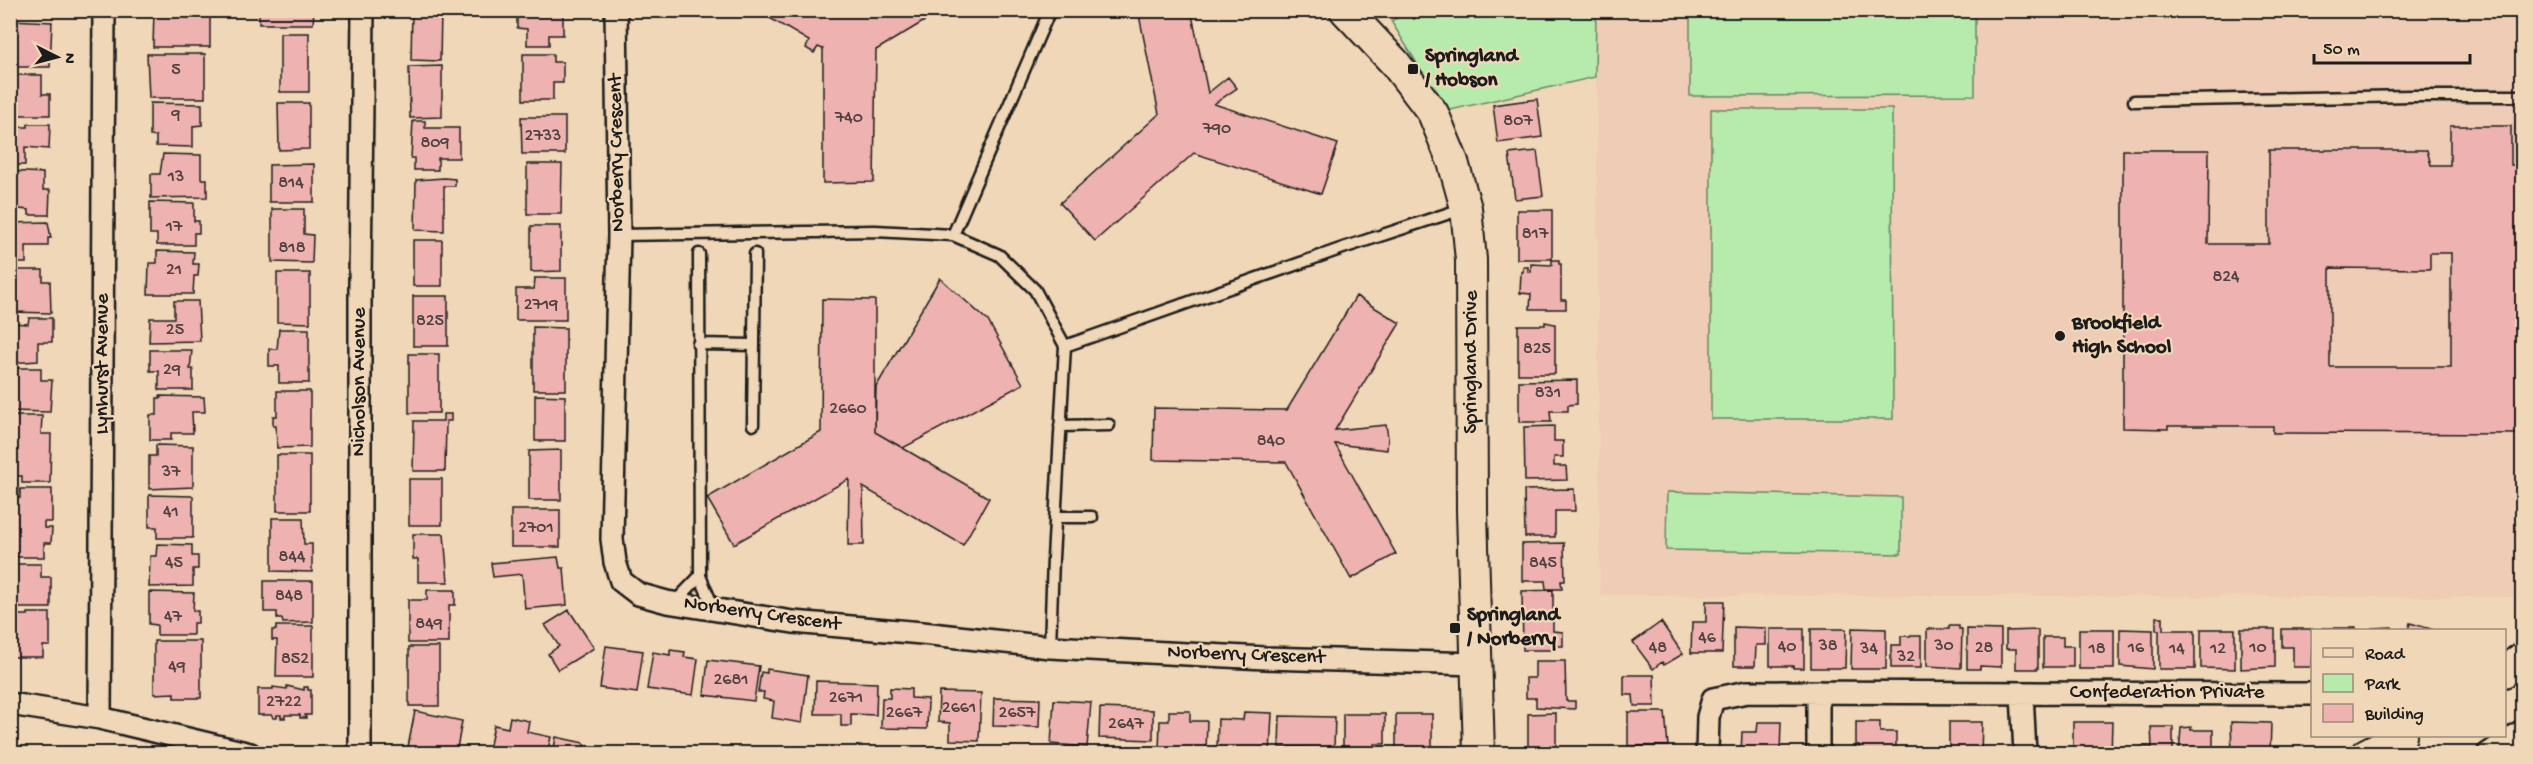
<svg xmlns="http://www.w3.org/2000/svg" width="2533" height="764" font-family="'Gochi Hand',sans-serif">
	<rect width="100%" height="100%" fill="#f0d7b7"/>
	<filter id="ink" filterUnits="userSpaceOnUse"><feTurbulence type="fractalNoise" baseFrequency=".0167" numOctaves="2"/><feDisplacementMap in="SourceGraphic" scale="12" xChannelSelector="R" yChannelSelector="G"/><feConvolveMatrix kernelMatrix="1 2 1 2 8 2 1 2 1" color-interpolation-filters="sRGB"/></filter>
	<g filter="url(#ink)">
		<path fill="#efccb5" d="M1596,11H2522V597L1600,595Z"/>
		<path fill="#b7ebac" stroke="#6a8464" stroke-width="1.5" d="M1410,11H1596L1595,77L1446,111L1391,21Z
			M1690,11H1975V95L1690,96Z
			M1711,109H1892L1893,419H1711Z
			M1667,492L1901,497V554L1666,550Z"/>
		<path fill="#eeb2b0" stroke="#1c1c1c" stroke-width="1.5" fill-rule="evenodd" d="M154,10H210V47H153Z
			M259,10H314L313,24H259Z
			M412,10L441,11L440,61L411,60Z
			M517,10H563V35H549V45H527V29L517,28Z
			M756,10H943L876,50L874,182L823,183V49L818,47L814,53L806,48L809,41Z
			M1138,10H1191L1208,93L1228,77L1237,88L1214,104L1338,144L1321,194L1194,153L1095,241L1060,203L1159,114Z
			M1406,10H1423L1414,19Z
			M10,20L52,22L50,67H10Z
			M280,33H309V92H280Z
			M147,54H205V98H149Z
			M523,54H553V62H563V83H553V100H523Z
			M442,66V117L410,118L409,67Z
			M10,75H42V94H50V115H10Z
			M1537,99L1542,137L1498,143L1493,105Z
			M150,103L202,104V125L193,126V147L156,146V136H150Z
			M278,103H309V149L279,150Z
			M521,117H565V154H522Z
			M413,121H425V128H459V158H438V170H414V158H411Z
			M28,124H50L49,149L25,147V165H10V127H28Z
			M2450,126H2511V165H2517L2518,190H2522V286H2517L2516,368H2522V434L2273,433V426H2168V429L2123,428V150H2209L2208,244H2269V150H2427L2431,165H2450ZM2430,253H2451V367H2330V268L2430,269Z
			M1537,151L1543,196L1515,199L1509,154Z
			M163,154L201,155V179H207V197L151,198V174H160Z
			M314,164V202H269V165Z
			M527,164H562L561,214H527Z
			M10,171L43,173V190H50L49,215H29V210L10,208Z
			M444,178L455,179V186H444V231L415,230L416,180Z
			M150,202L194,203V221H199V233H194V245H157V234H150Z
			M272,209H304V234L313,235L312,263L272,262Z
			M1517,210H1552V259H1517Z
			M48,222L51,238H48V246H26V263H10V223Z
			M531,226H561V271L531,272Z
			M413,240H442V286H413Z
			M157,251L194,252L193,264H199L198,276H194L193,294H148L149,263H157Z
			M1552,260H1559V264H1561V300H1566V309H1530L1531,294L1520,293L1521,272H1523V267H1528V272H1531V264L1552,265Z
			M10,270H43V281H50L51,313L10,312Z
			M277,273H310V323L277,322Z
			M535,278H566V320H516V289H534Z
			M940,278L988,321L1023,384L903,448L875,432L876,387Z
			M413,296H448V346H413Z
			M1356,296L1400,323L1335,430L1386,425L1388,437L1387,450L1335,444L1396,554L1351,579L1286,462L1153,460L1154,408L1287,410Z
			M822,299L875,300V432L989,498L963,545L863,487L864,545H848L849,479L734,544L707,498L821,432Z
			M174,301H198L200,341L149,342L150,318H174Z
			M29,318H52V342H38V361L10,363V323L28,324Z
			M1545,322L1555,324V374H1518V325H1545Z
			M533,327L566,328V390H533Z
			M279,329H309V383H279V366H269V349H277Z
			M150,350H192L190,369H193V390H159V371H150Z
			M409,354H439V413H409Z
			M10,368H41V380H52L50,412L10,411Z
			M1577,380V404L1568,405V411H1550L1551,422H1519V381Z
			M277,391H310V447L277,448L276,426H273V416H277Z
			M535,395L565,396V441H535Z
			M160,396L204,397L205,412H192L193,433H171V440H150V415H157V398H161Z
			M443,414H451V421H446L445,471H413L414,421H443Z
			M13,416H42L41,434H51L50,483H22V476H12Z
			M1554,426V441H1563V457H1554V466H1566L1567,480L1525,481L1524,427Z
			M156,445L193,446V487L149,489V456H156Z
			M561,450V500H529V451Z
			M277,455H310V511H277Z
			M409,479H442V525H409Z
			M20,489H52V522H44V528H52L51,543H44V557H15V553H10V496L20,498Z
			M1574,489L1575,511H1555V537H1525L1524,490Z
			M149,495L193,496V538H157V527H149Z
			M511,510H560V547H511Z
			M272,518H303L304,544H312V572L272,571Z
			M413,534H444L448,582H418V559H413Z
			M1564,543L1565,581H1561L1562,589H1546L1545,581H1522V544Z
			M157,544L192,545V556H198V569H193V586L149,587L150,556H156Z
			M558,557L560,568H564L567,605L525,609L522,574L493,577L491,563Z
			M10,564H41V577H51V608H10Z
			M264,581H313V622L283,623L282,619H277V612H264Z
			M427,590H455V605H449V643H408V600H427Z
			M1553,590V631L1563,632V646H1554V650H1523L1522,591Z
			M149,592L194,593L193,611H198V623H193V635H157V625L149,624Z
			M1706,601H1724L1722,653H1691L1692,622H1706Z
			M569,610L594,648L558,670L548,654L559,646L545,625Z
			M28,613H50V646H43V657H10V615H28Z
			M2156,617H2163V630H2195V669H2159V630H2156Z
			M1661,622L1683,654L1664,665L1662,662L1653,669L1633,642Z
			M2410,623L2434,630H2408Z
			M276,626H313V677H276L277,640H272V630H276Z
			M1949,626H1959V629H1962L1961,668L1927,666V629H1949Z
			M1734,627L1766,628V645H1756L1755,666H1734Z
			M2392,627V630H2372V628Z
			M1852,628L1886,629V669H1851Z
			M2322,628H2356V630H2322Z
			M1770,629H1804V668H1793V666H1770Z
			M1811,629H1846L1845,668H1811Z
			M1967,629L2001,630V667L1980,666V669H1967Z
			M2079,629H2114V669H2079Z
			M2120,629L2153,630V669L2120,666Z
			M2201,629H2235V669L2201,668Z
			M2241,629H2275V667L2241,669Z
			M2282,629H2314L2312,667H2293V647H2282Z
			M2038,630V669H2016V649H2006V631Z
			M1901,636H1921V668H1891V645H1901Z
			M2043,637H2063V646H2073V667H2043Z
			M154,641H201V698H174V693L154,694Z
			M606,646L643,651L637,693L600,688Z
			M409,647H439V706H409Z
			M670,650L685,652L684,657L698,659L693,695L647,689L653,652L670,655Z
			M708,660L759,666L754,701L704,695Z
			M1535,661H1565L1566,701H1575V709L1536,707V698H1526V678H1535Z
			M767,669L808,675L802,723L772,718L774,701L763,699L764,692H758L761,672L767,673Z
			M1624,675H1654L1655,706H1634L1633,695H1624Z
			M816,681L877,683L876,715L851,714V726H841V714H815Z
			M287,686L304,690V687H308V690H311V715H305L306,718H300V715H285V718H281V715H277V718H273L272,715H258V689H273V687L287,689Z
			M890,688L911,689V698L928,699L927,729L881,728L882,698H890Z
			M939,692L981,693L979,741L950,740V723L938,722Z
			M994,698L1040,699L1039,727L993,726Z
			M1054,700L1091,702L1087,747L1051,744Z
			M1100,708L1153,710V740L1099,738Z
			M415,711L462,721L456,754H441L408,747Z
			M1169,711H1190V721H1207L1206,752L1159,751L1160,721H1169Z
			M1244,712L1272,713L1270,753L1217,751L1218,719L1243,720Z
			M1628,712H1665L1668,746H1628Z
			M1556,713V754H1528V714Z
			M1343,714H1385V744H1374V754H1343Z
			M1396,714H1432V754H1396Z
			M1280,716L1335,717L1334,748L1279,747Z
			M510,717L529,721L527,732L551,737L547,754H488L494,725L508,728Z
			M1758,722H1781L1780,754H1741L1742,732H1757Z
			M1856,722H1880V732H1896V754H1859V745H1856Z
			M1949,722H1982L1981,754L1949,753Z
			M2073,722H2112L2111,754H2073Z
			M2231,722L2271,723L2270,754H2232Z
			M2151,727H2173V754H2142V747H2152Z
			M2191,727V730H2213V754H2179L2181,728Z
			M556,737L584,743V746L603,749L602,754H553Z"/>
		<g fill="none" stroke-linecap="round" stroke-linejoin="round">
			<defs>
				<path id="lane" d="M2134,101L2412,96H2522
					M619,235L875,231L953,235L999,255L1035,290L1065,346L1053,558L1050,647
					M953,235L1050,10
					M699,254L700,576L714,609
					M698,344L753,345
					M1065,346L1343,248L1465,208
					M753,425L755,254
					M1060,426L1109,425
					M1055,517H1092
					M674,603L700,576"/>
				<path id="street" d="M616,10L619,235L612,539L615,562L621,581L638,594L667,602L793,622L922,633L1050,647L1265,658L1478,664
					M2022,693L2025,754
					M10,704L100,718L250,754
					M100,718L104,10
					M360,754V284L363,10
					M1707,754L1708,717L1713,699L1747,692L2312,694
					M1818,754V692
					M2488,754L2522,731"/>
				<path id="secondary" d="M1345,10L1395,63L1433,113L1453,162L1466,208L1471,260L1472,511L1479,754
					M2504,672L2522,658
					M2366,754L2401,736"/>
			</defs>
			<use href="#lane" stroke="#1c1c1c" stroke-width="15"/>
			<use href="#street" stroke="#1c1c1c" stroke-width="26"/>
			<use href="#secondary" stroke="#1c1c1c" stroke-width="34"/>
			<use href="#lane" stroke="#f0d7b7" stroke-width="10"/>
			<use href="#street" stroke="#f0d7b7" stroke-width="21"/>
			<use href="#secondary" stroke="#f0d7b7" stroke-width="30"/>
		</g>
	</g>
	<g fill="#1c1c1c" stroke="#f0d7b7" stroke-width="2">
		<rect x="1407" y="63" width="12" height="12" rx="3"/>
		<circle cx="2060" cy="336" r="6"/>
		<rect x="1449" y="622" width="12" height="12" rx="3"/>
	</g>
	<g text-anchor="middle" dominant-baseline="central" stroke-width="4.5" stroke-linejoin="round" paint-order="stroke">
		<g font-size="18" fill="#504241">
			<text x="176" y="70">5</text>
			<text x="176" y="115">9</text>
			<text x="849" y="118">740</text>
			<text x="1518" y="121">807</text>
			<text x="1217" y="129">790</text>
			<text x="543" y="136">2733</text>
			<text x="435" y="143">809</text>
			<text x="176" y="177">13</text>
			<text x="291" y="183">814</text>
			<text x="174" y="227">17</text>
			<text x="1535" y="234">817</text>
			<text x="292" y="248">818</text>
			<text x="174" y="270">21</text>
			<text x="2226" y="277">824</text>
			<text x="541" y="305">2719</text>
			<text x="430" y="321">825</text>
			<text x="175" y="330">25</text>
			<text x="1537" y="349">825</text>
			<text x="172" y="370">29</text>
			<text x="1548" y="393">831</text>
			<text x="848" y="409">2660</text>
			<text x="1271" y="441">840</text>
			<text x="171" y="472">37</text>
			<text x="171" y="512">41</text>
			<text x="536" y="528">2701</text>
			<text x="292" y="557">844</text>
			<text x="174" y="563">45</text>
			<text x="1543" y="563">845</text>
			<text x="289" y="596">848</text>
			<text x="173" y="617">47</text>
			<text x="429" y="624">849</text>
			<text x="1707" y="638">46</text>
			<text x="1828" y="646">38</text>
			<text x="1944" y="646">30</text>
			<text x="1787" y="647">40</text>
			<text x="1658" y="648">48</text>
			<text x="1984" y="648">28</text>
			<text x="2136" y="648">16</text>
			<text x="2258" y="648">10</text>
			<text x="1869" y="649">34</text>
			<text x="2097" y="649">18</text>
			<text x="2177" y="649">14</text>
			<text x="2218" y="649">12</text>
			<text x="1906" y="657">32</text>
			<text x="295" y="659">852</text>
			<text x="177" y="667">49</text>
			<text x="731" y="680">2681</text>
			<text x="846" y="698">2671</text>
			<text x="284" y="702">2722</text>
			<text x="959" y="708">2661</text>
			<text x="904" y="713">2667</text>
			<text x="1017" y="713">2657</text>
			<text x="1126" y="724">2647</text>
		</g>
		<g font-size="21" font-weight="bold" fill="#1c1c1c" stroke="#f0d7b7" text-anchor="start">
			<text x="1425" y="57">Springland<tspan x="1425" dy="24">/ Hobson</tspan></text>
			<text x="2072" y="324">Brookfield<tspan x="2072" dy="24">High School</tspan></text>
			<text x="1467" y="616">Springland<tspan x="1467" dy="24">/ Norberry</tspan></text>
		</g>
		<g font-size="21" fill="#1c1c1c" stroke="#f0d7b7">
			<text transform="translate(618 153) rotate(-91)">Norberry Crescent</text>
			<text transform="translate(1472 362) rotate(-90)">Springland Drive</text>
			<text transform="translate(103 364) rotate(-90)">Lynhurst Avenue</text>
			<text transform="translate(360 382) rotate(-90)">Nicholson Avenue</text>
			<text transform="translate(762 615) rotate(8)">Norberry Crescent</text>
			<text transform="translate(1246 656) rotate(2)">Norberry Crescent</text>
			<text x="2167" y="693">Confederation Private</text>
		</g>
	</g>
	<rect width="2533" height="764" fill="none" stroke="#f0d7b7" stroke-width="36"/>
	<rect x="18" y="18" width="2497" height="728" fill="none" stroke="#1c1c1c" stroke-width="2" filter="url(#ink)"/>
	<rect x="2311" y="629" width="195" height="108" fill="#f0d7b7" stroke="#9b8c79" stroke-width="1.5"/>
	<rect x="2323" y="648" width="30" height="9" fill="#f0d7b7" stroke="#9b8c79" stroke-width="1.5"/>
	<text x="2365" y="659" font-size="18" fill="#1c1c1c">Road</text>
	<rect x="2323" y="674" width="30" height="18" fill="#b7ebac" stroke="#9b8c79" stroke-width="1.5"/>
	<text x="2365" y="689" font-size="18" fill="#1c1c1c">Park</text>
	<rect x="2323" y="704" width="30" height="18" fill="#eeb2b0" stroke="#9b8c79" stroke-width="1.5"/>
	<text x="2365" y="719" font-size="18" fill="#1c1c1c">Building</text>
	<g transform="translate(57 57) rotate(96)" stroke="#f0d7b7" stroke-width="4.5" paint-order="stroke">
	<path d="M0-4.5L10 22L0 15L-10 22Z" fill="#1c1c1c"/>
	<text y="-9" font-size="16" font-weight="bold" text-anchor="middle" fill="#1c1c1c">N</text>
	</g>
	<path d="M2314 54v9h156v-9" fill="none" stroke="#1c1c1c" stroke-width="3"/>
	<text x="2323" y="54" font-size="18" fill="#1c1c1c" stroke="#f0d7b7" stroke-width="4.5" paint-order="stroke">50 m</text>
</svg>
